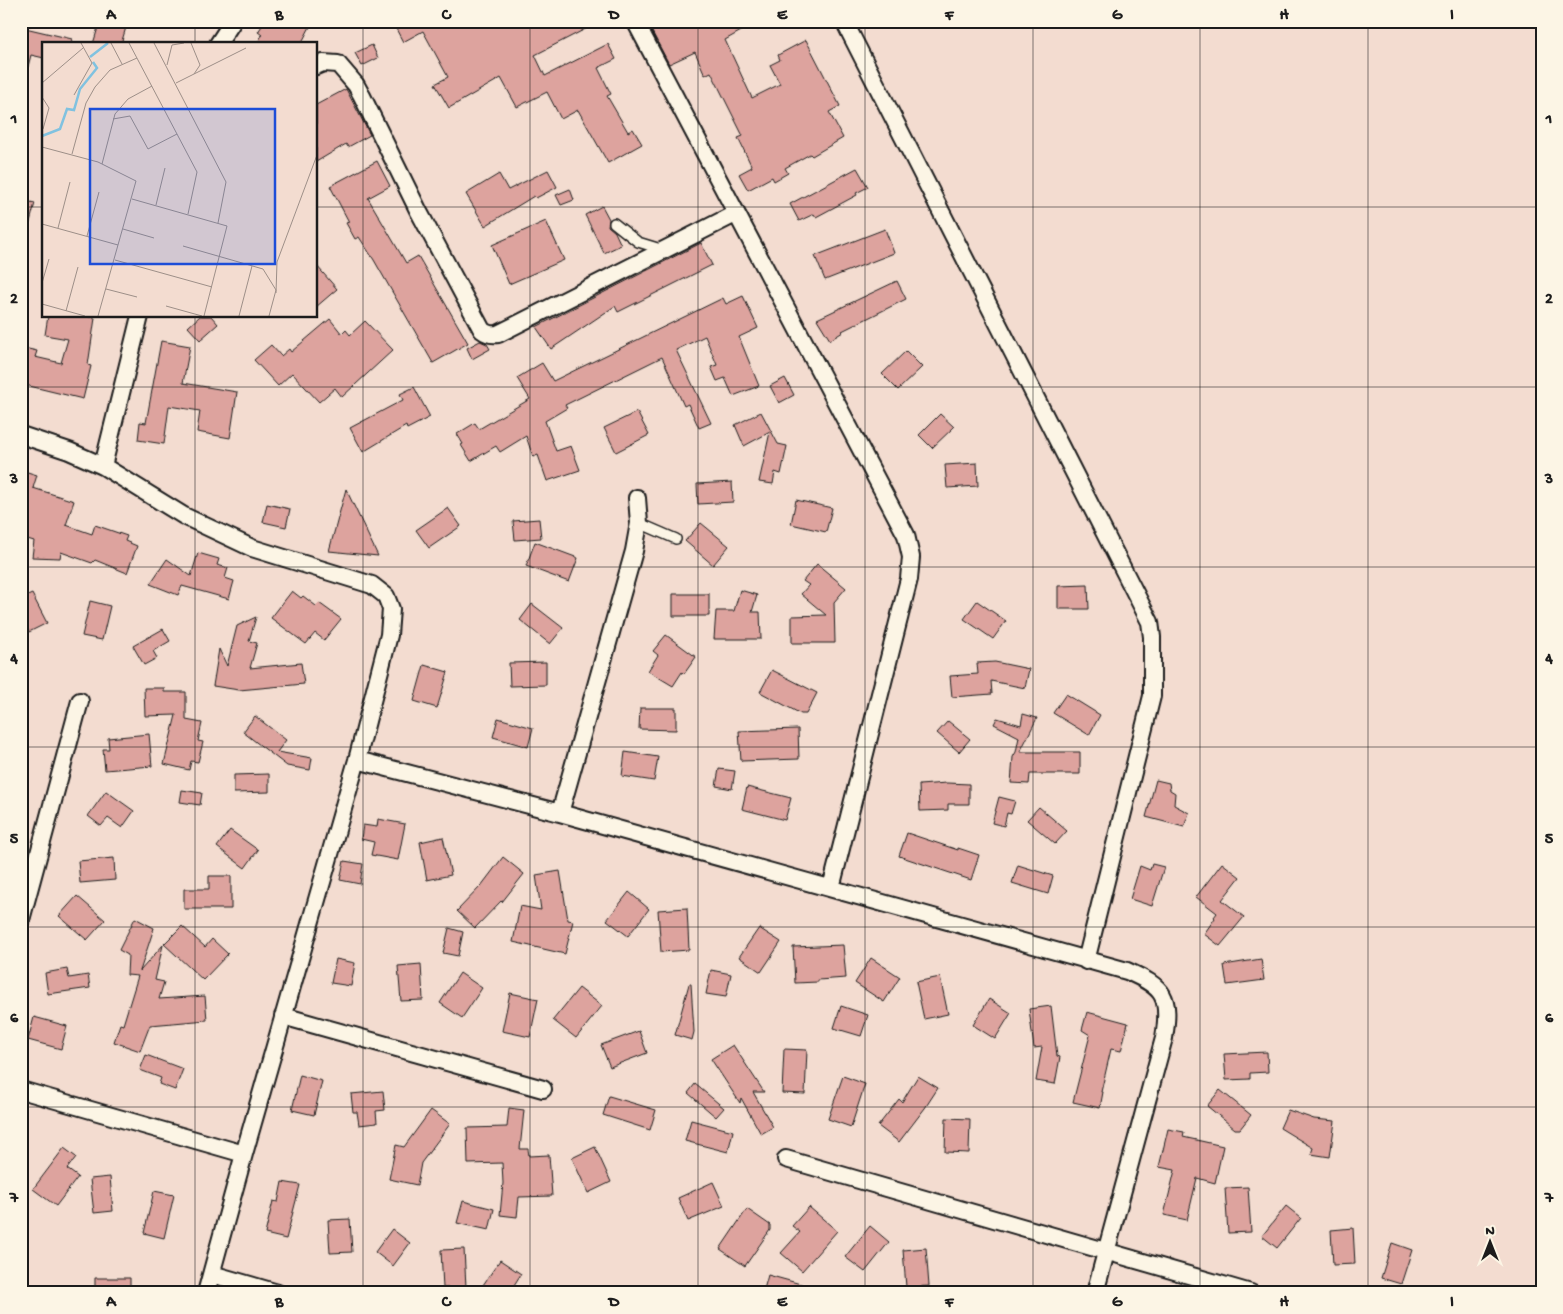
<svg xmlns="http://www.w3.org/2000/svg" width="1563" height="1314" font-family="'Gochi Hand',sans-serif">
	<rect width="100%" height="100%" fill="#f3dcd0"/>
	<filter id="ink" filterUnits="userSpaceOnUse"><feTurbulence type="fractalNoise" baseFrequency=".02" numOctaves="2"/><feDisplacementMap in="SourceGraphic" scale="10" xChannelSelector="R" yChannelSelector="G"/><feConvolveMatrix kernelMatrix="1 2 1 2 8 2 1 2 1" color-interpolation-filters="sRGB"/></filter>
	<g filter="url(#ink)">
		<path fill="#dda39e" stroke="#1c1c1c" d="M100,21H117L127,24L121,44H93Z
			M265,21H313L301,44H257L262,35L258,32Z
			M401,21H601L535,55L545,76L608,44L616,59L598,68L611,94L607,96L628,132L633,129L642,144L608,163L578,110L561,119L547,92L517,107L501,78L449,108L435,84L448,77L423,31L403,42L394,25Z
			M658,21H759L725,40L752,98L780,84L770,65L780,60L778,55L806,40L840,106L829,112L843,138L812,156L810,154L785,168L788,173L774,181L772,177L748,190L739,174L752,167L738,138L743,136L711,72L705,75L695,52L669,64L649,26Z
			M21,27L72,39L71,44H44V58L31,55L25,78L21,77Z
			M372,45L378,58L362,66L355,53Z
			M346,89L370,135L348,147L346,144L316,162V105Z
			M377,161L390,186L368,198L406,263L418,256L468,343L433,363L374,260L359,237L355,239L346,223L349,222L330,186Z
			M857,168L868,187L856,193L857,195L816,217L814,214L799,221L790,204Z
			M548,170L557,187L536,198L534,196L485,226L466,194L499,174L508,190Z
			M570,189L574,200L561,205L556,195Z
			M21,200L35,203L25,241L21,240Z
			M602,206L609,219L608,226L615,232L621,245L604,253L585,215Z
			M546,221L564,260L509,284L492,245Z
			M885,229L894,253L825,280L815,256Z
			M701,243L712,265L618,312L615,306L551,349L536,327Z
			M316,265L337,289L316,307Z
			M897,281L906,299L842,331L843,332L830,340L817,319Z
			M743,296L758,328L739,337L759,386L733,396L725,378L717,381L711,367L717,365L705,336L676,350L711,423L699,428L688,404L684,406L662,357L565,405L567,408L545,421L556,451L571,446L580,470L547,481L538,455L533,457L526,436L500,452L496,446L471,461L461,445L463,444L457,434L475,423L479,429L530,399L517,378L542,363L553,381L723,298L726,304Z
			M48,316H86L95,318L88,365L91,366L83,399L21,384V350L24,351V348L37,351L35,357L61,363L68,339L45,335Z
			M200,316H211L218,324L200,340L188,327Z
			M330,319L342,334L346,330L350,335L365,321L393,350L342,397L335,388L319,402L292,373L278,386L254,360L271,345L281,356L289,349L291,352Z
			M161,341L190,346L183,383L237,392L230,438L197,432L200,411L169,406L164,444L138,440L140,422L146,423Z
			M480,341L487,344L490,349L472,359L467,348Z
			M906,351L922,367L898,390L882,374Z
			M785,378L794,395L779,403L770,386Z
			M414,387L430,417L407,429L406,426L363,452L350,428L403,400L400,394Z
			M637,412L649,435L616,452L604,428Z
			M761,412L778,444L787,446L781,474L775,472L773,484L759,482L770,432L744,446L735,425Z
			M940,414L954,427L932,448L919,435Z
			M977,463L978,486L947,488L945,465Z
			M21,470L37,475L33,488L74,501L66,525L92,534L95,525L127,536L125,541L137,546L127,573L95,560L92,563L61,552L60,558L32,557L34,541L21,537Z
			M732,482L733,502L698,504L697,484Z
			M346,489L378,556L329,551Z
			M796,500L832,508L826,532L791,524Z
			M267,504L290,509L286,527L263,522Z
			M448,508L461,526L429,548L416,530Z
			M539,519L541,538L515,540L513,521Z
			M701,523L729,546L713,565L685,541Z
			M535,542L578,558L569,582L526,566Z
			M198,553L219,559L217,565L228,568L225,578L234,581L229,599L182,586L178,595L150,584L167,559L191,576Z
			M817,564L846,588L834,602L835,643H792V616L826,615L801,594L809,585L803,581Z
			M1088,585L1089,609H1058V586Z
			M740,590L757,595L752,612H760L761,639H714L716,611H734Z
			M292,591L301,598L303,596L316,606L319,603L341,619L324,640L315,633L306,644L271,618Z
			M32,594L47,623L29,632L21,617V599Z
			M673,594H709V616H673Z
			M90,601L110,606L102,640L82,636Z
			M977,601L1006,621L993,639L964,619Z
			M532,604L563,628L550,644L520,620Z
			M256,617L249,641L257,643L250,668L301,663L304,684L239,690L213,686L219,649L227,666L237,626Z
			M163,629L170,641L153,651L157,658L144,665L133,646Z
			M666,635L696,657L684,674L682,672L673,686L648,671L658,655L653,651Z
			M546,662V685L510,686L509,663Z
			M995,662L1029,669L1025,688L991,681L992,694L952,697L950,676L978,674L977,663Z
			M424,665L448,672L437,708L414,701Z
			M772,670L817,693L806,714H801L760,692Z
			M144,688H164V692H186V720L202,723L198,741L203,742L198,762L191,761L189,770L164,764L176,715L145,716Z
			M1066,694L1100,715L1089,735L1053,713Z
			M640,708H676V730L639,729Z
			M1023,714L1037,718L1020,752H1080V774H1030L1029,784L1011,783L1013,757L1016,752L1019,737L994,724L997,718L1021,725Z
			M255,716L286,740L277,752L312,758L310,770L287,766L243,732Z
			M498,718L533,728L528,747L493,737Z
			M948,721L970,739L959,752L937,733Z
			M798,729L799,759L741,761L739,731Z
			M149,734L152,766L105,770L103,749H109L108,738Z
			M625,752L658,757L654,781L622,776Z
			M719,769L735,771L732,789L716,786Z
			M269,774V792L234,793V775Z
			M1156,780L1169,783L1170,790L1175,793L1174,805L1189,813L1184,827L1146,817Z
			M947,783L969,784V804H948V810L920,811L919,785Z
			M747,787L791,798L785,820L742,809Z
			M182,790L202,793L200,805L180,802Z
			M106,791L134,811L122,828L108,818L101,826L88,816Z
			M999,797L1015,801L1011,814L1007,813L1004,826L992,823Z
			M1039,807L1067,831L1055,844L1027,820Z
			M378,819L405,824L398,860L371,855L374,842L361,839L363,825L377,827Z
			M230,830L258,850L245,868L217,847Z
			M907,833L958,850V848L979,855L971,880L899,856Z
			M443,837L451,875L427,880L420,842Z
			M503,857L524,874L502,902L501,901L475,928L457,911L481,886Z
			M114,858L115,880L80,883L78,861Z
			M344,861L363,864L360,884L340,880Z
			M1222,863L1240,877L1222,900L1244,917L1220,946L1204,934L1215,918L1214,917L1217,913L1196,897Z
			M1152,864L1164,867L1152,906L1130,899L1140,866L1150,870Z
			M1018,865L1053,876L1048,894L1012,883Z
			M560,871L568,920L573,921L565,954L513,942L520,906L541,910L536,875Z
			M209,876H231V909H184V889H209Z
			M629,892L649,909L628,936L607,920Z
			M77,896L105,920L87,940L59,916Z
			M687,908L689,950L661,952L658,910Z
			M135,918L154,928L140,971L163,945L155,980L164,982L159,999L205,996L207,1020L150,1025L140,1051L114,1042L120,1024L123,1025L138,976L127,975L128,955L119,950Z
			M182,926L205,947L212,939L228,954L203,980L164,944Z
			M449,928L463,932L458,956L443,953Z
			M759,928L781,942L761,972L739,957Z
			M843,945L846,978L818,980V982L795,983L793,947Z
			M871,958L900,977L884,1002L855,983Z
			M336,959L355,963L351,986L331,983Z
			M1261,959L1264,980L1227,985L1224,965Z
			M421,964L423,1000L401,1001L398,966Z
			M67,969L69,978L88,975L90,988L48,994L45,973Z
			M711,970L731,974L726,997L706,994Z
			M460,973L482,988L462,1018L440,1003Z
			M940,977L948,1014L924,1019L916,982Z
			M689,984H691L694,1032L692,1040L675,1035Z
			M579,988L602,1006L576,1038L553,1020Z
			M510,993L538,999L530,1037L502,1031Z
			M989,999L1011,1013L995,1039L973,1025Z
			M841,1006L868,1015L861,1036L834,1028Z
			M1051,1006L1057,1056L1060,1057L1055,1084L1036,1081L1042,1047L1034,1048L1029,1009Z
			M1087,1012L1128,1023L1121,1051L1111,1049L1101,1092H1103L1100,1108L1073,1102L1090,1035L1082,1030Z
			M34,1017L67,1026L61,1049L28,1040Z
			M639,1031L647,1053L610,1067L601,1045Z
			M733,1045L764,1092H753L773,1127L761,1134L741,1098L740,1103L711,1059Z
			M784,1049L807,1050L805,1094L782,1093Z
			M1267,1052L1268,1072L1250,1073V1079L1226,1080L1224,1054Z
			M146,1055L183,1069L175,1090L159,1084L161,1078L140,1070Z
			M300,1075L322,1081L314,1115L292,1110Z
			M843,1076L865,1084L851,1127L828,1119Z
			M918,1076L938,1088L925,1108L899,1142L878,1126L899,1099L902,1102Z
			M695,1084L724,1108L716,1117L688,1093Z
			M1220,1090L1251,1115L1240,1129H1235L1207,1106Z
			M383,1091L385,1110L376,1111L377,1123L359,1125L357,1112H353L351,1094Z
			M609,1096L656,1110L650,1130L603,1115Z
			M509,1108L524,1110L520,1149H528L529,1156L549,1155L552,1196L519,1197L517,1217L500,1215L503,1183L502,1163L468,1164L467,1128L507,1127Z
			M431,1110L450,1124L421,1163L417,1185L389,1179L396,1145L404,1147Z
			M1288,1110L1314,1119L1335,1121L1330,1157L1311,1154L1313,1148L1280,1128Z
			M946,1118L970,1119L969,1153L945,1152Z
			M691,1120L733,1131L728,1152L685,1141Z
			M1168,1129L1184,1132L1183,1137L1223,1146L1215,1183L1197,1178L1187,1220L1164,1215L1175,1170L1159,1167Z
			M595,1147L611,1182L588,1193L572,1158Z
			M64,1148L76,1157L67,1169L78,1177L56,1206L33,1189Z
			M110,1177L113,1211L94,1213L90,1179Z
			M282,1182L300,1185L286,1239L265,1234L273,1201L278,1202Z
			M713,1182L724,1206L688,1221L678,1198Z
			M1248,1187L1251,1232L1228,1233L1225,1188Z
			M154,1191L174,1195L164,1238L144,1233Z
			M463,1201L494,1209L489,1230L457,1223Z
			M1286,1206L1301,1218L1277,1248L1262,1236Z
			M809,1207L837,1231L802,1271L781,1253L800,1232L792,1226Z
			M747,1209L770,1225V1230L745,1266L720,1249Z
			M350,1219L352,1252L330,1253L328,1220Z
			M870,1226L889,1242L865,1272L845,1257Z
			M1353,1228L1355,1264L1333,1265L1331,1230Z
			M392,1229L410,1243L393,1266L375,1252Z
			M1392,1243L1412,1250L1401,1284L1381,1278Z
			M926,1248L929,1286L906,1287L903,1250Z
			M464,1249L466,1287L443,1288L441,1250Z
			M500,1260L521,1274L509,1293H489L481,1288Z
			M768,1275L819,1289L818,1293H763Z
			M95,1278H130V1293H95Z"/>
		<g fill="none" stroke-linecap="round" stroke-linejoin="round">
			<defs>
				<path id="lane" d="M614,223L638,242L664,250
					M639,523L676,539"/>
				<path id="street" d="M635,21L906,535L911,557L909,579L831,888
					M844,21L1150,622L1152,637V696L1086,961
					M218,44L233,21
					M316,66L323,63L338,64L356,85L362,96L418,210L482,330C487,334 491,335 498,334L735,214
					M21,435L69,451L103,466L184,516L252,548L372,585L386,596L391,609L389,635L357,760L244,1154L206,1293
					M103,466L140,316
					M357,760L560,813L1127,971C1164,987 1171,996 1164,1038L1095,1293
					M560,813L634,551L639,523L637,498
					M21,920L80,701
					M283,1016L543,1089
					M21,1090L244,1154
					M786,1159L1251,1293
					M212,1274L278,1293"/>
			</defs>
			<use href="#lane" stroke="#1c1c1c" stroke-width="12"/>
			<use href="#street" stroke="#1c1c1c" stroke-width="20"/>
			<use href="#lane" stroke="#fcf5e5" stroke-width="9"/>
			<use href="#street" stroke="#fcf5e5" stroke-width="16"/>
		</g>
	</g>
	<path fill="none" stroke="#1c1c1c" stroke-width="1" stroke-opacity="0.55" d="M195,21V44M363,21V1293M530,21V1293M698,21V1293M865,21V1293M1033,21V1293M1200,21V1293M1368,21V1293M21,207H44M316,207H1542M195,316V1293M21,387H1542M21,567H1542M21,747H1542M21,927H1542M21,1107H1542"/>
	<g transform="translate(42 42)">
		<rect width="275" height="275" fill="#f3dcd0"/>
		<path fill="none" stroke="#80c2e0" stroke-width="2.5" d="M48,15L66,1M0,94L18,87L25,67L32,68L38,47L55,26L51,20"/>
		<path fill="none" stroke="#9d8f88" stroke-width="1" d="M69,1L80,22M87,1L155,130L146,172M112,1L184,140L176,181M149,1L158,23L152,32M125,23L130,3L142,1M0,41L41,6M134,41L204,6M32,53L50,21L39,1M0,55L7,66L1,87M71,77L88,74L106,107L135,92M0,105L56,120L94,139L56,274M30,112L44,61L53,45L68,28L95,16M60,122L73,72L86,57L110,44M90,157L185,184L162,274M114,163L123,126M0,182L76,203M16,186L28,140M81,187L112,196M45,194L57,150M141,204L221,227L234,248L227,274M73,218L170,245M0,241L7,217M64,247L95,255M234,251L235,220L275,113M0,262L43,274M124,264L160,274M24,269L36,225M197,274L210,224"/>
		<path fill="#1d4ed8" fill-opacity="0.15" stroke="#1d4ed8" stroke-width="2.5" d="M48,67H233V222H48Z"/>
		<rect width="275" height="275" fill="none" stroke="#1c1c1c" stroke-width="2.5"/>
	</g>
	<rect width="1563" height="1314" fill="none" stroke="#fcf5e5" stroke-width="55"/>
	<g transform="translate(1490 1242)" stroke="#fcf5e5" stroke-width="4" paint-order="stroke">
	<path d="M0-4L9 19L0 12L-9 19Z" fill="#1c1c1c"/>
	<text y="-8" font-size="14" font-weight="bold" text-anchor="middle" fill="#1c1c1c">N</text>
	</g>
	<rect x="28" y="28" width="1508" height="1258" fill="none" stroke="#1c1c1c" stroke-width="2"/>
	<g font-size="16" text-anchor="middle" font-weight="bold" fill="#1c1c1c">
		<text x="111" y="19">A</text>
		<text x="279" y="19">B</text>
		<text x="446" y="19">C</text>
		<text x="614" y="19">D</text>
		<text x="782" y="19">E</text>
		<text x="949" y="19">F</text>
		<text x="1117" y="19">G</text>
		<text x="1284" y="19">H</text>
		<text x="1452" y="19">I</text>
		<text x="14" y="123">1</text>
		<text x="1549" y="123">1</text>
		<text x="14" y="303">2</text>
		<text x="1549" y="303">2</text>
		<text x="14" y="483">3</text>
		<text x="1549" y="483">3</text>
		<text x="14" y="663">4</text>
		<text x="1549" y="663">4</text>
		<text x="14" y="843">5</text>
		<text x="1549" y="843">5</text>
		<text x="14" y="1022">6</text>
		<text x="1549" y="1022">6</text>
		<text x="14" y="1202">7</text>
		<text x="1549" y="1202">7</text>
		<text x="111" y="1306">A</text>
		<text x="279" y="1306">B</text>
		<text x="446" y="1306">C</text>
		<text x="614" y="1306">D</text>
		<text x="782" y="1306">E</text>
		<text x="949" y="1306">F</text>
		<text x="1117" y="1306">G</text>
		<text x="1284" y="1306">H</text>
		<text x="1452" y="1306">I</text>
	</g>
</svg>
